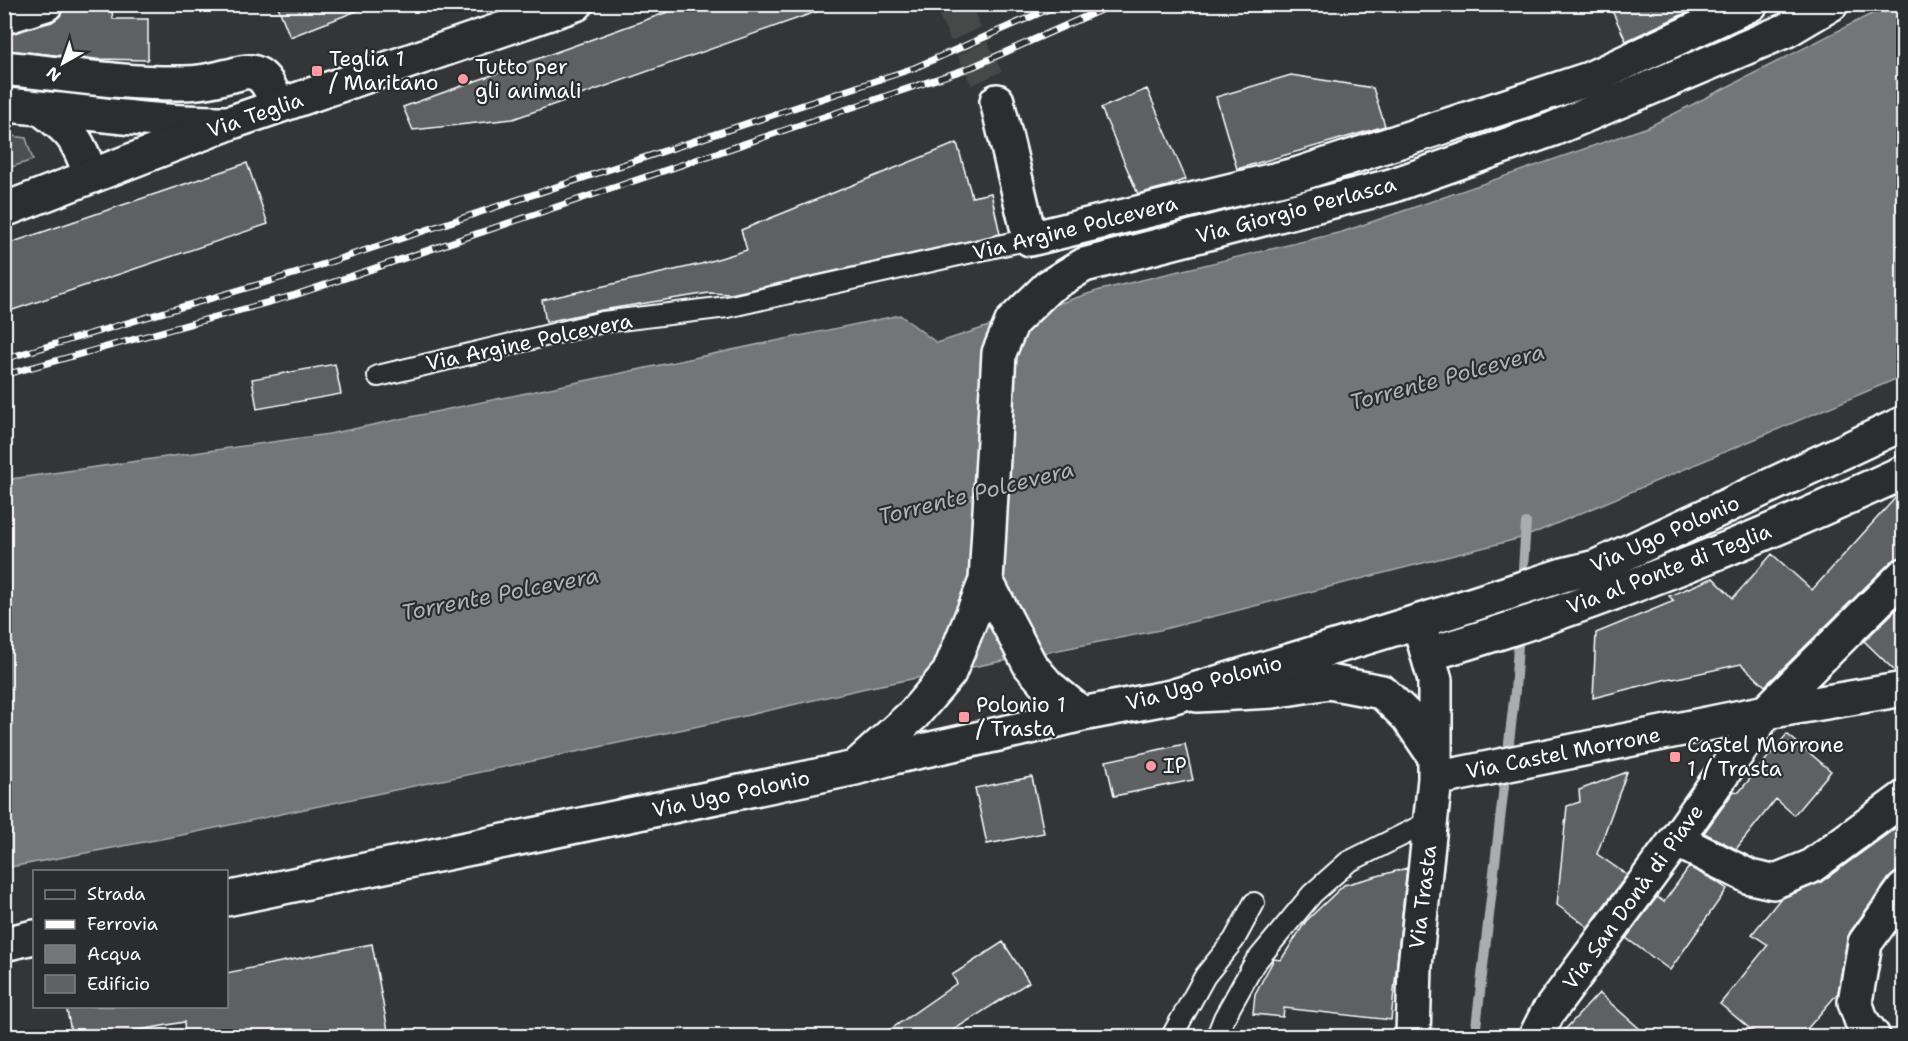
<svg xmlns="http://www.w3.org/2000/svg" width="1908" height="1041" font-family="'Shantell Sans',sans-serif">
	<rect width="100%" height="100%" fill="#333536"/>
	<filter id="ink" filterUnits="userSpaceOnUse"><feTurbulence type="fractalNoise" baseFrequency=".0167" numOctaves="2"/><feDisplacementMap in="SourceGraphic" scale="12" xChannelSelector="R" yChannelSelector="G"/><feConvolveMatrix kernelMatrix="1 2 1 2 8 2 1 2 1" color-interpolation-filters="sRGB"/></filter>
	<g filter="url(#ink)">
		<path fill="#4c4f50" stroke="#a6a7a8" stroke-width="1.5" d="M5,135L26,138L33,160L5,169Z"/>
		<path fill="#737576" stroke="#abacad" stroke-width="1.5" d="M1889,5H1903V376L1525,537L1160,630L866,688L727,720L182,835L5,868L4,480L329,434L900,315L937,343L1100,290L1342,232L1648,127Z"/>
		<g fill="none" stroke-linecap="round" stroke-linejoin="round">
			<path stroke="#abacad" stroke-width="10" d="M1475,1036L1515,691L1526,523"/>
		</g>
		<path fill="#5f6162" stroke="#fff" stroke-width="1.5" d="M64,4H111L113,19H148V60L96,59L4,50V35L52,22L60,16Z
			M277,4H367V7L290,37Z
			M690,4H826L827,8L513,119L413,130L403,107Z
			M1609,4H1705L1626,41Z
			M1291,75L1373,88L1385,126L1237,169L1216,97Z
			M1147,89L1186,179L1168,186L1138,194L1101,108Z
			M957,143L972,197L991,193L1000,234L731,294L709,293L602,310L546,322L542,300L701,264L747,250L741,230Z
			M247,163L268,224L4,313V245Z
			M335,364L341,394L257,409L252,379Z
			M1904,493V557L1891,562L1765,686L1741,664L1673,679L1671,678L1593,698L1596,633L1674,601L1669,596L1713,578L1733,598L1772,554L1812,590L1897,496Z
			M1904,602V671H1895L1864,641Z
			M1787,734L1831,771L1794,815L1776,799L1736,849L1704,833L1734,791L1739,792Z
			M1185,744L1193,780L1114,796L1106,761Z
			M1627,772L1597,854L1627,875L1588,927L1557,905L1567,806L1580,802L1579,790Z
			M1032,777L1044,833L987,844L975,788Z
			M1904,822V871L1896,872L1889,878L1850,932L1847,940L1838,993L1801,1036H1759L1720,1004L1768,945L1752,934L1780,899L1821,882Z
			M1689,867L1714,880L1727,889L1670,970L1626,938L1657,897L1664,902Z
			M1407,868L1391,1020L1284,1008L1283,1017L1253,1014L1255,994L1274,959L1281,960L1306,921L1344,885Z
			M1003,942L1029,982L944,1036H881L957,983L952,975Z
			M372,944L389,1036H185L184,1022L108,1036H72L66,1006H226V973Z
			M1599,993L1648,1036H1559Z"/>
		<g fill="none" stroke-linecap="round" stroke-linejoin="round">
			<path stroke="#47494a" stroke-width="33" stroke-dasharray="33 16" stroke-linecap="butt" d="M952,4L997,101"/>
			<defs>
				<path id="service" d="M378,376L603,322L727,307L1030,239
					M1172,1036L1205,976L1234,940L1254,903
					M1217,1036L1224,1018L1254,964L1312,894L1348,862L1431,821"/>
				<path id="minor" d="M4,17L46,4
					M4,68C63,74 124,84 183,83C198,83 214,80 228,76C236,75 242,71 251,72C266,74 273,94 278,106
					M997,101L1030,239L1299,174L1589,79L1751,4
					M1429,654C1592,607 1750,542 1904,472
					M1197,695L1273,691L1329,682L1382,692L1408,717L1435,757
					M1435,779L1766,712L1904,689
					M1676,840L1750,877L1773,882L1810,867L1904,798
					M1413,1036L1415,966L1435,779V680L1422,634
					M1536,1036L1547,1014L1676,840L1766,712L1904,575
					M1873,1036L1862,1022L1855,1002L1865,943L1904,889"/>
				<path id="tertiary" d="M4,105C79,110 152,124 227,123
					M40,108C73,132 77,138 91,176"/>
				<path id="secondary" d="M4,210L229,123L576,4"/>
				<path id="primary" d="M986,581L1030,665L1048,686L1082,714
					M858,765L914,714L949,673L986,581L999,353L1012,322L1048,287L1084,265L1391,186L1553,129L1787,30L1831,4
					M226,899L855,768L894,757L1026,728L1082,714L1171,697L1446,613L1563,575L1596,567L1904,423
					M4,944L34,937"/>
			</defs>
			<use href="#service" stroke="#fff" stroke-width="24"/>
			<use href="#minor" stroke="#fff" stroke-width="38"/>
			<use href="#tertiary" stroke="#fff" stroke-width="38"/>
			<use href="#secondary" stroke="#fff" stroke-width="38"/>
			<use href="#primary" stroke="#fff" stroke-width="38"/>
			<use href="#service" stroke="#2a2d2e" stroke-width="20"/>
			<use href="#minor" stroke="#2a2d2e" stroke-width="33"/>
			<use href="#tertiary" stroke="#2a2d2e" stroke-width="33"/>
			<use href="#secondary" stroke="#2a2d2e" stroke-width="33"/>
			<use href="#primary" stroke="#2a2d2e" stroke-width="33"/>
			<defs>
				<path id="rail" d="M4,359L294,274L914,68L1060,4
					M4,375L295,295L972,67L1114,4"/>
			</defs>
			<use href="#rail" stroke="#fff" stroke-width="7"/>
			<use href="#rail" stroke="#2a2d2e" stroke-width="4.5" stroke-dasharray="14" stroke-linecap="butt"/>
		</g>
	</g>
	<g fill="#ff9aa2" stroke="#2a2d2e" stroke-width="2">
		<rect x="311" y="65" width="12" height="12" rx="3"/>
		<circle cx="463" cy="79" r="6"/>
		<rect x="958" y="711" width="12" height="12" rx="3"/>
		<rect x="1669" y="751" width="12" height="12" rx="3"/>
		<circle cx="1151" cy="766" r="6"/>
	</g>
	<g text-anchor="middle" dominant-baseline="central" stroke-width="4.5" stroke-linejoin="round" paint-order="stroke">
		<g font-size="21" fill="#fff" stroke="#2a2d2e" text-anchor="start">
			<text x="329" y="59">Teglia 1<tspan x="329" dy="24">/ Maritano</tspan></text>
			<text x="475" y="67">Tutto per<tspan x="475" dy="24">gli animali</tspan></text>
			<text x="976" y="705">Polonio 1<tspan x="976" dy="24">/ Trasta</tspan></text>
			<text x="1687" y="745">Castel Morrone<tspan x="1687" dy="24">1 / Trasta</tspan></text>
			<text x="1163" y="766">IP</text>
		</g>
		<g font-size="21" fill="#fff" stroke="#2a2d2e">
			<text transform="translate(255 115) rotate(-19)">Via Teglia</text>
			<text transform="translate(1296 210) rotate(-15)">Via Giorgio Perlasca</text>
			<text transform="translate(1075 228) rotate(-14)">Via Argine Polcevera</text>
			<text transform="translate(529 342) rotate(-12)">Via Argine Polcevera</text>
			<text transform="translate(1665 534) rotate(-24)">Via Ugo Polonio</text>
			<text transform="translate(1669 569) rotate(-21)">Via al Ponte di Teglia</text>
			<text transform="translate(1204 683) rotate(-15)">Via Ugo Polonio</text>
			<text transform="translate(1563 753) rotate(-11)">Via Castel Morrone</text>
			<text transform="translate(731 794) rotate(-12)">Via Ugo Polonio</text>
			<text transform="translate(1423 897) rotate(-83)">Via Trasta</text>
			<text transform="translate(1633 897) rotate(-54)">Via San Donà di Piave</text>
		</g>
		<g font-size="22" font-style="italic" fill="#b2b3b4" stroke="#2a2d2e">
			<text transform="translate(1447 377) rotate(-15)">Torrente Polcevera</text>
			<text transform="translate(976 493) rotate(-14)">Torrente Polcevera</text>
			<text transform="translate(500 594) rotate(-11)">Torrente Polcevera</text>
		</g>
	</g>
	<rect width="1908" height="1041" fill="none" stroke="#2a2d2e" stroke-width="24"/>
	<rect x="12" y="12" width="1884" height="1017" fill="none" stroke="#fff" stroke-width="2" filter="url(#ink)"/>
	<rect x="33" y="870" width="195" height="138" fill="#2a2d2e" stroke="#7f8182" stroke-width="1.5"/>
	<rect x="45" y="890" width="30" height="9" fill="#2a2d2e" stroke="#7f8182" stroke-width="1.5"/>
	<text x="87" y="900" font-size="18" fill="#ffffff">Strada</text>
	<rect x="45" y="920" width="30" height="9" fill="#ffffff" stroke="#7f8182" stroke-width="1.5"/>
	<text x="87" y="930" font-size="18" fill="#ffffff">Ferrovia</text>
	<rect x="45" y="945" width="30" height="18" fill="#737576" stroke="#7f8182" stroke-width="1.5"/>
	<text x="87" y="960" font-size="18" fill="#ffffff">Acqua</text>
	<rect x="45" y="975" width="30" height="18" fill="#5f6162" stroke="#7f8182" stroke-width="1.5"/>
	<text x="87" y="990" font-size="18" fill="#ffffff">Edificio</text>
	<g transform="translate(63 63) rotate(220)" stroke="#2a2d2e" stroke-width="4.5" paint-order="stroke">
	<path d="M0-4.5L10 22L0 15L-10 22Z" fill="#ffffff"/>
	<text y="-9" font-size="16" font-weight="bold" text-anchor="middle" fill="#ffffff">N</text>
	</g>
</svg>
